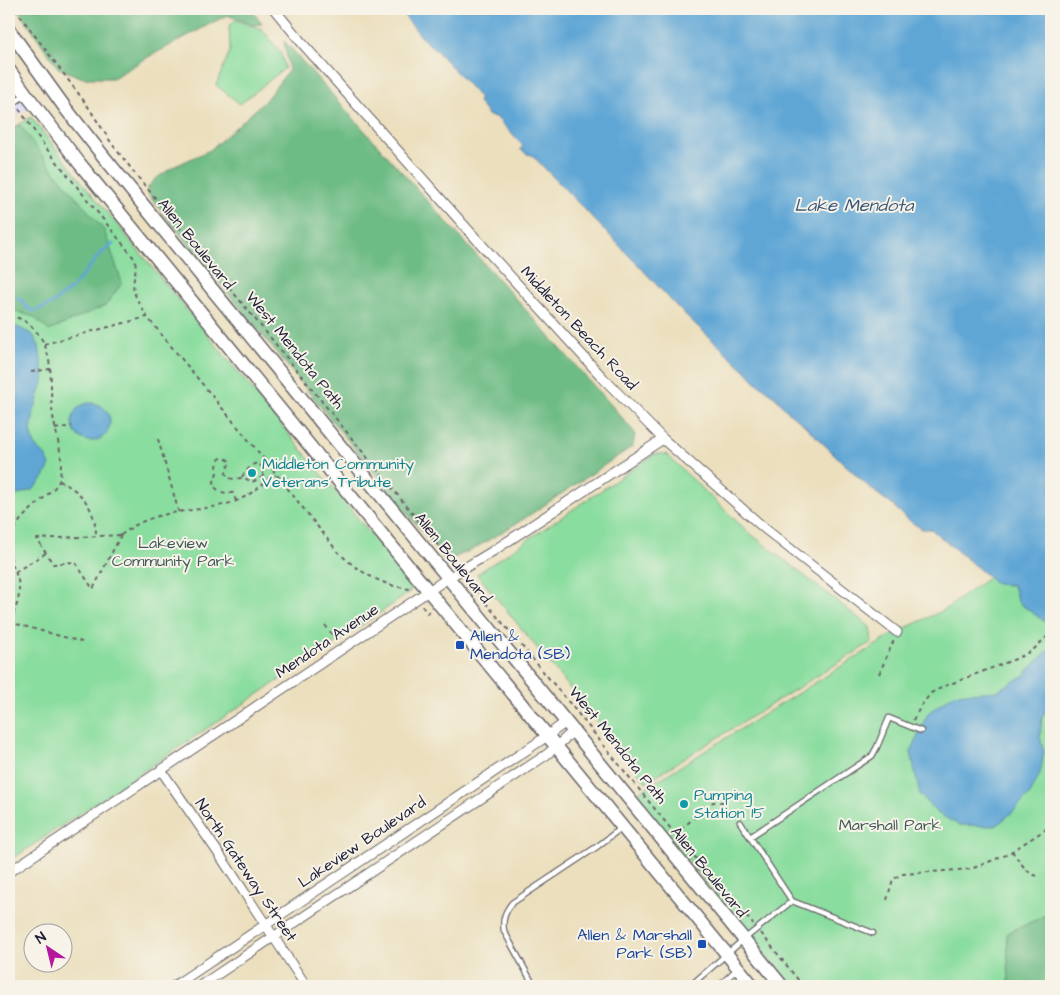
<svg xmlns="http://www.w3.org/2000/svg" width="1060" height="995" font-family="'Architects Daughter',sans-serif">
	<rect width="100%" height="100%" fill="#f7f3e8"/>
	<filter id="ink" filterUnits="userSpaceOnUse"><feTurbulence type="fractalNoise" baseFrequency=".02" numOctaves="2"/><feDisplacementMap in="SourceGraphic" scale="10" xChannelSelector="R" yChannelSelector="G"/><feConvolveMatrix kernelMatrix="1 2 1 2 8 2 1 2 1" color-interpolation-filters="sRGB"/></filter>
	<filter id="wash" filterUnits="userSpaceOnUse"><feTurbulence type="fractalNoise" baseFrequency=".0096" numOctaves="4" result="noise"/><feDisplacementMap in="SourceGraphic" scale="20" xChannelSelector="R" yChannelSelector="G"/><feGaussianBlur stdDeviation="1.12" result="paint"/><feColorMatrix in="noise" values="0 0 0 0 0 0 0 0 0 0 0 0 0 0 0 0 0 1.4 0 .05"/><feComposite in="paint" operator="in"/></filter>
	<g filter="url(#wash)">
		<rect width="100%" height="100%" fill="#ebdfbd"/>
		<path fill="#d9d7f7" d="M9,70L34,105L9,120Z"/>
		<path fill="#89dd9e" stroke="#56806c" d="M235,20L262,29L281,53L285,68L240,104L216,85L230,51L229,26Z
			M31,117L79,178L410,582L412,587L410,591L405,596L9,861V131Z
			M655,454H666L747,531L870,627L872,642L646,782L477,574Z
			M989,577L997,584L1013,585L1018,602L1051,626V986H790L634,795L897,632L946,609Z"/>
		<path fill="#6ebc85" stroke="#486f60" d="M18,9H251L262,24L253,25L227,15L150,56L113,78H83L58,68Z
			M284,41L612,406L635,433L633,446L522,520L472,550L446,561L150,197L147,189L154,180L173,167L210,150L263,103L289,70Z
			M20,125L50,166L104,230L122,283L106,305L49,331L34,317L9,309V128Z
			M1051,911V986H1009L1007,933L1040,918Z"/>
		<path fill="#5ea6d5" stroke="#406488" d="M399,9H1051V626L1018,602L1013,585L997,584L931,529H922L911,522L891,504L870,488L835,455L801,422L786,410L778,399L756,382L745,370L680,310L642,269L532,155L527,154L520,149L523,146L496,117L489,116L478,102L480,98L436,50L423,39Z
			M9,324L20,328L33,335L39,346L44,379L34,411L31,431L35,446L45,455L50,465L44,477L34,489L9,498Z
			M72 422a19 19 0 1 1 38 0a19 19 0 1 1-38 0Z
			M1051,647V700L1042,718L1040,737L1044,752L1040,774L1030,794L1015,810L996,826L959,825L937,813L920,795L911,752L928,713L954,694L997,691L1023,676Z"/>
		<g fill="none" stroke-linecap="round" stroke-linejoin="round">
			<path stroke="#5ea6d5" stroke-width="3" d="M9,297L22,300L27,308L34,311L52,304L72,288L100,254L113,244"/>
		</g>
	</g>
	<g filter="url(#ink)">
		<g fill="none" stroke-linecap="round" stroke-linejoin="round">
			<defs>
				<path id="lane" d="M10,106L25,95
					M740,822L750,837
					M873,933L792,901L750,837L872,756L877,747L889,718L921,731
					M534,986L504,931C502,919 505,912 512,903L598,846L621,828
					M690,986L743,940L792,901
					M719,986L737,969"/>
				<path id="street" d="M274,9L302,43L470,232L603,378L663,439L764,528L812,566L897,632
					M161,770L217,851L306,986
					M9,872L448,578L493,551L663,439
					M174,986L537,743L566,722
					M200,986L546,755L556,747L573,731"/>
				<path id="secondary" d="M9,30L66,109L104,157L782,986
					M9,70L26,94L80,164L376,527L753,986"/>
			</defs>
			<use href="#lane" stroke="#686468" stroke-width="7"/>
			<use href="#street" stroke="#686468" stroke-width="11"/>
			<use href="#secondary" stroke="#686468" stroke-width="15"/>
			<path stroke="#686468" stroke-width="2" stroke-dasharray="4 4" stroke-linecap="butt" d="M15,9L87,105L112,144L137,176L270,337L454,565
				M19,109L46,148L134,258C139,269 131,280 134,291C136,300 143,309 147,317L265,460L337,551C353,567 371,579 394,586C399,587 404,588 409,589L412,592
				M9,316C25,317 39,331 45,346C53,366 50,388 52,409C54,426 59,442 61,458C61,464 61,475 59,481C57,486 51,491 47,495C32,510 15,519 10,542C6,561 19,572 19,589C20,600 14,612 10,622
				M44,344L147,317
				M31,372L50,369
				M55,429L72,426
				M158,439L179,513
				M242,477C242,476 251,466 252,465C261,460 264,470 263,477
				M59,481C82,491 96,509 96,536
				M236,501L233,493C228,492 223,494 218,490C210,484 216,479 217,472C217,462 218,453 230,461C230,465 226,468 226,472C227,483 239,477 244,478C247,479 249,481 252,482L263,477L269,479
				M121,535L93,589L75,562L53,564L37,539Z
				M121,535C128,530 136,524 144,521C172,509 205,511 234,502C250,496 262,484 276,475
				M15,572L46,553
				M465,578L572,706L675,834L753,924
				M422,606L427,613L430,611
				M9,622L82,642
				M325,625L334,637
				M879,674L894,640
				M913,720L921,706L931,693L945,686L1018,658L1033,650L1051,633
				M675,834L713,802H727
				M1012,851C1019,860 1026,874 1038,876
				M887,900L893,879L903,874L971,869L1006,855L1051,826
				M761,933L803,986"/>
			<use href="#lane" stroke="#fff" stroke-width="4.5"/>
			<use href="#street" stroke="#fff" stroke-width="9"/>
			<use href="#secondary" stroke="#fff" stroke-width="12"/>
		</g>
	</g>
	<g fill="#0f9aa8" stroke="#f7f3e8" stroke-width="2">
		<circle cx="252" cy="473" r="5"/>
		<circle cx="684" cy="804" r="5"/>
	</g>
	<g fill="#1a4fb4" stroke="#f7f3e8" stroke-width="2">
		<rect x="455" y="640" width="10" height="10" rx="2.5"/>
		<rect x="697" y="939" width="10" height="10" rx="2.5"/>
	</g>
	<g text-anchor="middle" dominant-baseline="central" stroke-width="4" stroke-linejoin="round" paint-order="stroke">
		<g font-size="16" fill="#22223b" stroke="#f7f3e8">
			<text transform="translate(196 244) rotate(51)">Allen Boulevard</text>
			<text transform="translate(579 328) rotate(47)">Middleton Beach Road</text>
			<text transform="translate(295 350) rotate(51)">West Mendota Path</text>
			<text transform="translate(453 558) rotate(51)">Allen Boulevard</text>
			<text transform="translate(327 641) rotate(-34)">Mendota Avenue</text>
			<text transform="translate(618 745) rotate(51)">West Mendota Path</text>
			<text transform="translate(362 842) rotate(-34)">Lakeview Boulevard</text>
			<text transform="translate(246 870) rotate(56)">North Gateway Street</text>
			<text transform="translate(709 872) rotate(51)">Allen Boulevard</text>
		</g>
		<g font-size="16" fill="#0d838f" stroke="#f7f3e8" text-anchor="start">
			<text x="262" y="464">Middleton Community<tspan x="262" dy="18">Veterans' Tribute</tspan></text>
			<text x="694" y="795">Pumping<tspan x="694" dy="18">Station 15</tspan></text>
		</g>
		<g font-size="16" fill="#415a59" stroke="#f7f3e8">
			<text x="173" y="543">Lakeview<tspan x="173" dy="18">Community Park</tspan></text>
			<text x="890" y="825">Marshall Park</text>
		</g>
		<g font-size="16" fill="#164399" stroke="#f7f3e8" text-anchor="start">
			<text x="470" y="636">Allen &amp;<tspan x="470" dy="18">Mendota (SB)</tspan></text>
			<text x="692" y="935" text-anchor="end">Allen &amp; Marshall<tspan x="692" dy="18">Park (SB)</tspan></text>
		</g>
		<g font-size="18" font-style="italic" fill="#3a5779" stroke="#f7f3e8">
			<text x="854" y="205">Lake Mendota</text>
		</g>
	</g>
	<rect width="1060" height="995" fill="none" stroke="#f7f3e8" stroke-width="30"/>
	<g transform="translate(48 948) rotate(325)"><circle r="24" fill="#f7f3e8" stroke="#a29fa3"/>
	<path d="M0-4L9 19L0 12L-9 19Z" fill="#b5179e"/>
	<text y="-8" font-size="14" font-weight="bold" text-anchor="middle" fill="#22223b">N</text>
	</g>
</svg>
